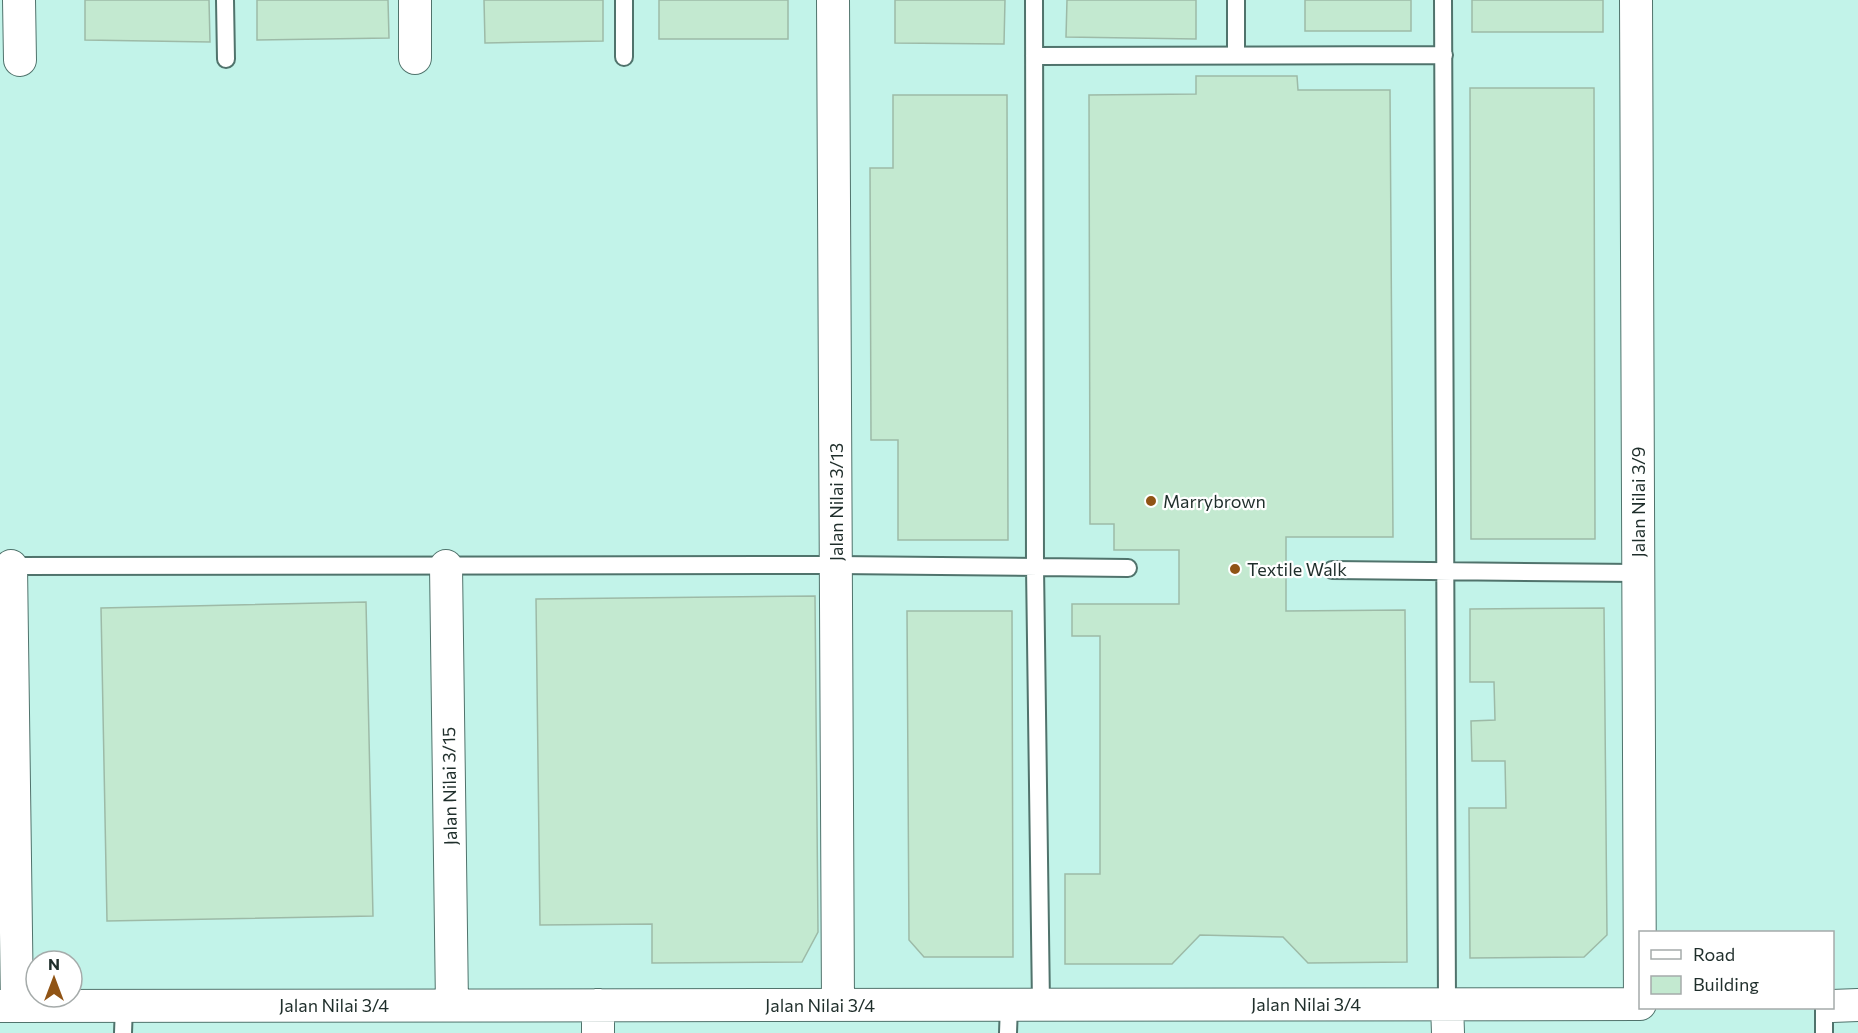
<svg xmlns="http://www.w3.org/2000/svg" width="1858" height="1033" font-family="Commissioner,sans-serif">
	<rect width="100%" height="100%" fill="#d6fdf4"/>
	<path fill="#c2f3e9" fill-rule="evenodd" d="M0,0H1858V1033H0ZM1640,932H1832V1008H1640ZM36,961H72V997H36Z"/>
	<path fill="#c3e9d0" stroke="#9dbaa7" stroke-width="1.5" d="M85,0H209L210,42L85,40Z
		M257,0H388L389,38L257,40Z
		M484,0H603V41L485,43Z
		M659,0H788V39H659Z
		M895,0H1005L1004,44L895,43Z
		M1067,0H1196V39L1066,37Z
		M1305,0H1411V31H1305Z
		M1472,0H1603V32H1472Z
		M1196,76H1297L1298,90H1390L1393,537H1286V611L1405,610L1407,962L1308,963L1283,937L1200,935L1172,964H1065V874H1100V636H1072V604H1179V550H1114V524H1090L1089,95L1196,94Z
		M1470,88H1594L1595,539H1471Z
		M893,95H1007L1008,540H898V440H871L870,168H893Z
		M815,596L818,932L802,962L652,963V924L540,925L536,599Z
		M366,602L373,916L107,921L101,608Z
		M1604,608L1607,935L1584,957L1470,958L1469,808H1506L1505,761H1472L1471,721L1495,720L1494,682H1470V609Z
		M907,611H1012L1013,957H924L909,940Z"/>
	<g fill="none" stroke-linecap="round" stroke-linejoin="round">
		<defs>
			<path id="lane" d="M225,0L226,59
				M624,0V57
				M1034,0L1035,567L1041,1004
				M1443,0L1447,1004
				M1236,55V0
				M1034,56L1444,55
				M7,566L836,565L1128,568
				M1332,570L1638,573
				M1824,1008V1033
				M123,1033L124,1006
				M1008,1033L1009,1005"/>
			<path id="street" d="M19,0L20,60
				M415,0V58
				M833,0L838,1005
				M1636,0L1640,1004
				M11,566L17,1006
				M446,566L452,1005
				M1447,1004L1448,1033
				M0,1006L1640,1004
				M1832,1006L1858,1005
				M598,1033V1005"/>
		</defs>
		<use href="#lane" stroke="#50736c" stroke-width="20"/>
		<use href="#street" stroke="#50736c" stroke-width="34"/>
		<use href="#lane" stroke="#fff" stroke-width="16"/>
		<use href="#street" stroke="#fff" stroke-width="32"/>
	</g>
	<g fill="#905415" stroke="#fff" stroke-width="2">
		<circle cx="1151" cy="501" r="6"/>
		<circle cx="1235" cy="569" r="6"/>
	</g>
	<g text-anchor="middle" dominant-baseline="central" stroke-width="4.5" stroke-linejoin="round" paint-order="stroke">
		<g font-size="18" fill="#1f2e2b" stroke="#fff" text-anchor="start">
			<text x="1163" y="501">Marrybrown</text>
			<text x="1247" y="569">Textile Walk</text>
		</g>
		<g font-size="18" fill="#1f2e2b" stroke="#fff">
			<text transform="translate(836 502) rotate(-90)">Jalan Nilai 3/13</text>
			<text transform="translate(1638 502) rotate(-90)">Jalan Nilai 3/9</text>
			<text transform="translate(449 786) rotate(-91)">Jalan Nilai 3/15</text>
			<text x="1306" y="1004">Jalan Nilai 3/4</text>
			<text x="334" y="1005">Jalan Nilai 3/4</text>
			<text x="820" y="1005">Jalan Nilai 3/4</text>
		</g>
	</g>
	<rect x="1639" y="931" width="195" height="78" fill="#ffffff" stroke="#a5abaa" stroke-width="1.5"/>
	<rect x="1651" y="950" width="30" height="9" fill="#ffffff" stroke="#a5abaa" stroke-width="1.5"/>
	<text x="1693" y="961" font-size="18" fill="#1f2e2b">Road</text>
	<rect x="1651" y="976" width="30" height="18" fill="#c3e9d0" stroke="#a5abaa" stroke-width="1.5"/>
	<text x="1693" y="991" font-size="18" fill="#1f2e2b">Building</text>
	<g transform="translate(54 979)"><circle r="28" fill="#ffffff" stroke="#a5abaa" stroke-width="1.5"/>
	<path d="M0-4.5L10 22L0 15L-10 22Z" fill="#905415"/>
	<text y="-9" font-size="16" font-weight="bold" text-anchor="middle" fill="#1f2e2b">N</text>
	</g>
</svg>
